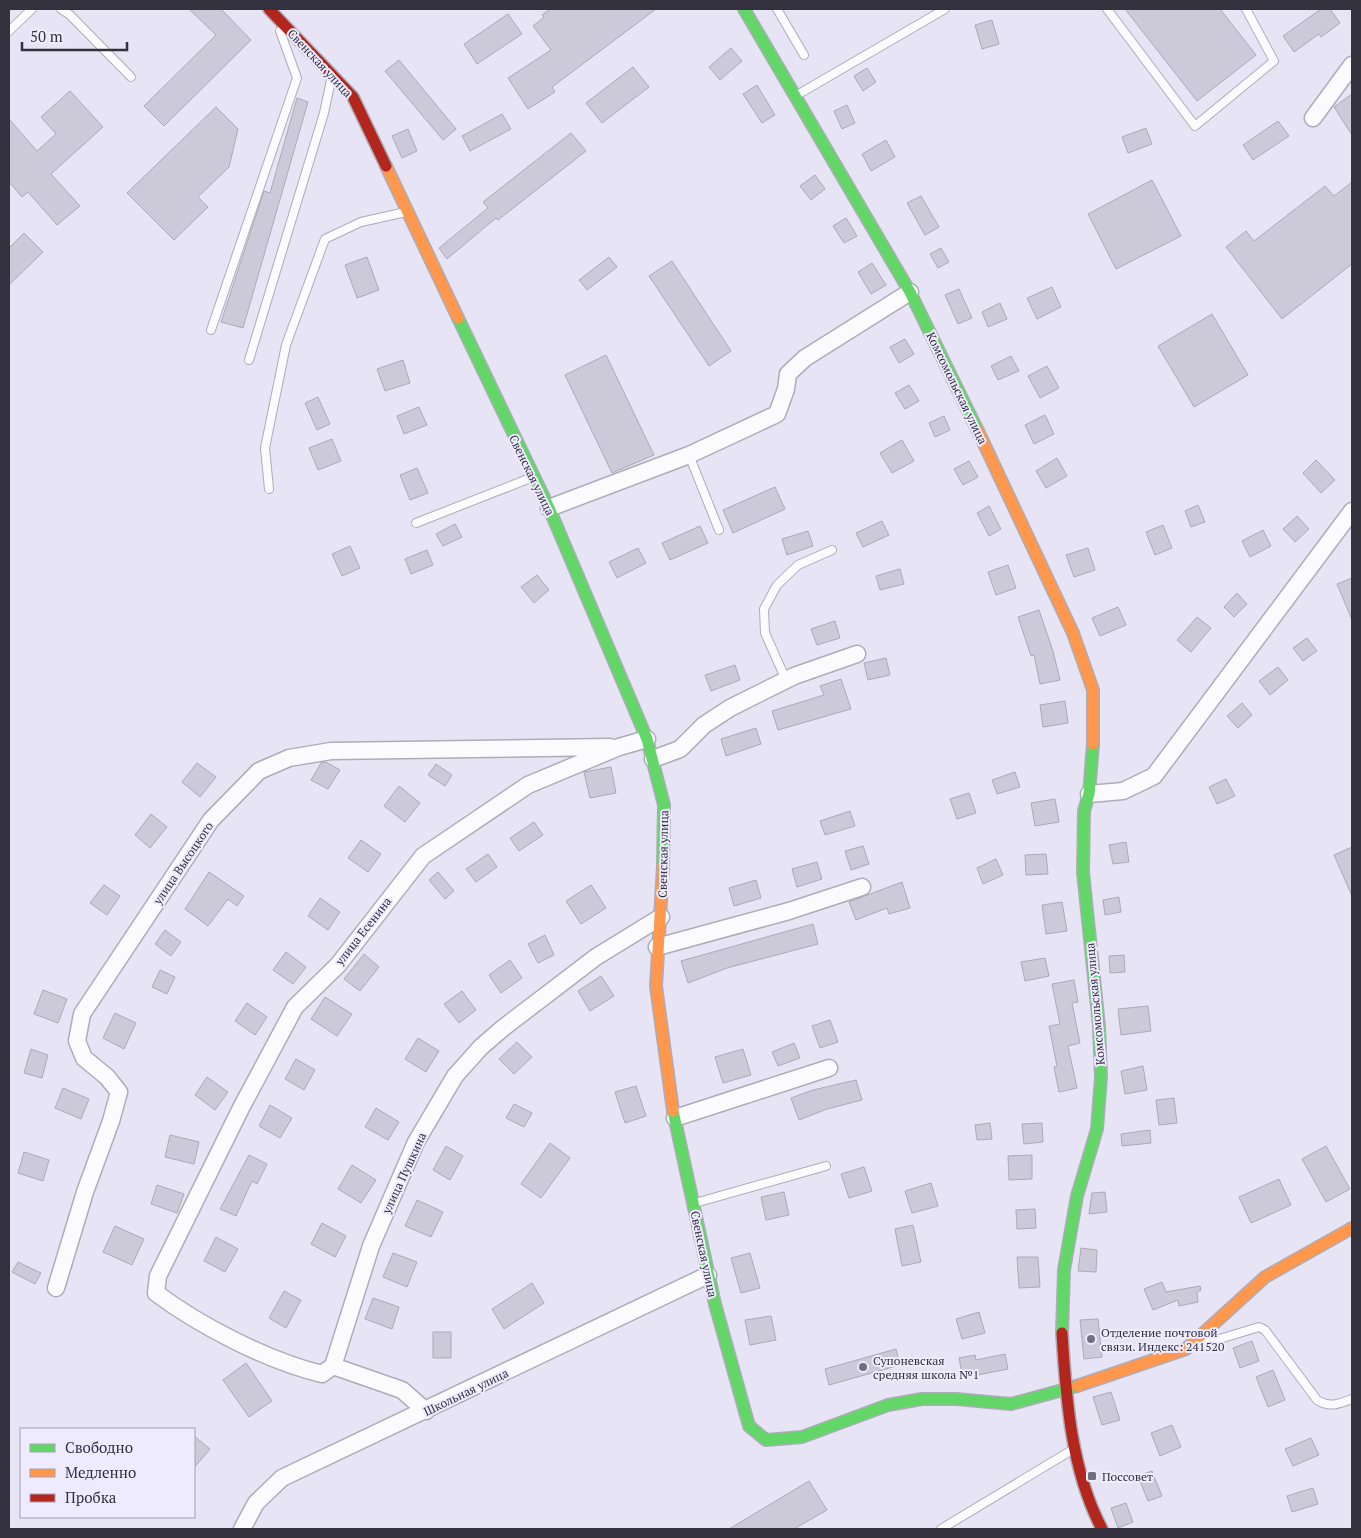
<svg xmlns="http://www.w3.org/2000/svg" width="1361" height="1538" font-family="'PT Serif',serif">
	<rect width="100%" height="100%" fill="#e6e4f5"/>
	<path fill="#cccad8" stroke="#acaab7" d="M189,9H221L251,40L164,126L144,106L216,35Z
		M550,9H656L552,87L555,92L528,109L508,78L551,50L533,26L544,17L542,15Z
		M1125,9H1220L1256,55L1197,101Z
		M1321,9H1330L1340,23L1321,37L1319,34L1294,52L1283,36Z
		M508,14L522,34L477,64L464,44Z
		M992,20L999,44L982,49L975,25Z
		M731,48L742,61L720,80L709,67Z
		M399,60L456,129L443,140L385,71Z
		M633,67L649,87L602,123L586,103Z
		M867,68L876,82L863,91L854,76Z
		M757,85L775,115L762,123L743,94Z
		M70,91L103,127L51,174L80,206L57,225L28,192L22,197L9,182V119L37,151L56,134L41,117Z
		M1352,94V135L1334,107Z
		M297,98L308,102L243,328L221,322L264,191L270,193Z
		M847,105L855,123L842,129L834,111Z
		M216,107L238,129L229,167L198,197L208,207L174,240L127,193Z
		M502,114L511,129L470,151L462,136Z
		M1278,121L1289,136L1253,160L1243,145Z
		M1146,128L1152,144L1128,153L1122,137Z
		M408,129L417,151L402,158L392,136Z
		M571,133L586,151L498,220L496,218L447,259L439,248L488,208L483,202Z
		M886,140L895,157L871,171L862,154Z
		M815,175L825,189L811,200L800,186Z
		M1152,180L1181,236L1116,269L1088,214Z
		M1352,182V264L1282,319L1226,247L1246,231L1254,241L1325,186L1334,196Z
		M921,196L939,227L925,235L907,203Z
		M846,218L857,236L844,243L833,226Z
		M24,233L43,252L9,285V248Z
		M941,248L949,262L938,268L930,254Z
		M367,257L379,290L357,298L345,265Z
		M609,257L617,267L587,290L579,280Z
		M672,261L731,351L709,366L649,276Z
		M872,263L886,285L871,294L858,272Z
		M1052,287L1061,307L1037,319L1027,298Z
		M959,289L972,318L958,324L945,295Z
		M1000,303L1007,319L988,327L982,312Z
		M1212,314L1248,375L1194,407L1158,346Z
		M905,339L914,354L899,363L890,347Z
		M606,355L654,455L612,473L565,375Z
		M1011,356L1019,371L998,380L991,366Z
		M403,360L410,383L385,391L377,369Z
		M1047,366L1059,388L1040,398L1028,376Z
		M909,385L919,401L905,409L895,393Z
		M318,397L330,424L317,430L305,403Z
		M419,407L427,425L404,434L397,416Z
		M1045,415L1054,434L1034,444L1025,425Z
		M944,416L950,430L935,437L929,423Z
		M332,439L341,461L318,470L309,448Z
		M902,440L914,461L892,473L880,453Z
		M1057,458L1067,476L1046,488L1036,471Z
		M1316,460L1335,480L1321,493L1303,473Z
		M969,461L978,477L963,485L954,469Z
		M417,468L428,493L410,500L400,475Z
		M775,487L785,509L733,533L723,510Z
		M1198,505L1205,522L1191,527L1185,511Z
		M989,506L1001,529L989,536L977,513Z
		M1297,516L1309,529L1295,542L1283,529Z
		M882,521L889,535L863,547L856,533Z
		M455,524L462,537L443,546L436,534Z
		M1163,525L1172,548L1155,555L1146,532Z
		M700,526L708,543L670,560L662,543Z
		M1263,530L1271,546L1250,557L1242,541Z
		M808,531L813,546L787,555L782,539Z
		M350,546L360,568L342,576L332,554Z
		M638,548L646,563L617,578L609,562Z
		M1088,548L1095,570L1074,577L1066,555Z
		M427,550L433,565L411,574L405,559Z
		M1008,565L1016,588L996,595L988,572Z
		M900,569L904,584L880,590L876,576Z
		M537,575L549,590L534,603L521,587Z
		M1352,578V620L1337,584Z
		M1237,593L1247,604L1234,617L1224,607Z
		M1118,607L1126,625L1100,636L1092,618Z
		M1039,610L1053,651L1060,680L1040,684L1034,655L1031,656L1018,617Z
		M1197,617L1211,628L1191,652L1177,640Z
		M835,621L840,638L817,645L811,629Z
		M1307,638L1317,651L1303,661L1293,648Z
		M886,658L890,675L868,680L864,663Z
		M735,665L740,680L711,691L705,675Z
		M1278,667L1288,680L1270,695L1259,681Z
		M841,679L851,709L778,730L772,711L824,695L820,686Z
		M1065,701L1068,723L1043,727L1040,705Z
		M1242,703L1252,715L1238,728L1227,716Z
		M756,728L761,744L726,756L721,739Z
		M326,762L340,770L328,789L311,780L321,763Z
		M197,763L216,777L200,797L182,782Z
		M436,764L452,775L445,786L428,775Z
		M611,767L616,793L590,798L584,772Z
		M1015,772L1020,787L997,794L992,780Z
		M1226,779L1235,796L1217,804L1209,787Z
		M399,786L420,803L405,822L384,806Z
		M969,793L976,813L957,819L950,799Z
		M1055,799L1059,822L1035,826L1031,803Z
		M850,811L855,826L825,835L820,821Z
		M151,814L167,827L150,848L135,835Z
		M534,822L543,835L519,851L510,838Z
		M361,840L381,854L368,872L348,858Z
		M1126,842L1129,862L1113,864L1109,845Z
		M863,846L869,864L851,870L845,851Z
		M1352,847V896L1334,855Z
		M488,854L497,867L476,882L466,869Z
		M1046,854L1048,874L1026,875L1025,855Z
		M996,859L1003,875L983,884L977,868Z
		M817,862L822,879L797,887L792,869Z
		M209,872L244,896L237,906L228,899L208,926L185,909Z
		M438,872L454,891L445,899L429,880Z
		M756,880L761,898L734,906L729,888Z
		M902,882L910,908L889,914L887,908L856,920L849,902Z
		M104,885L120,896L107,915L90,903Z
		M591,885L606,908L581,924L566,901Z
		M1119,897L1121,912L1105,915L1103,900Z
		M320,898L340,912L328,930L308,916Z
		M1062,902L1067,931L1046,934L1042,905Z
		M813,924L818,944L727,968L688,983L681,961Z
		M165,930L181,942L171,956L155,944Z
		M545,935L554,955L538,963L528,944Z
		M286,952L306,967L293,984L273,970Z
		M364,954L379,967L360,991L344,979Z
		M1124,955L1125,972L1110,973L1109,956Z
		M1045,958L1049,976L1025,981L1021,962Z
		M510,960L522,978L501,993L489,975Z
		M160,970L175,977L167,994L152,987Z
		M601,976L614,996L590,1011L578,991Z
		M1074,980L1078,1002L1072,1003L1080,1043L1068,1046L1077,1088L1059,1092L1054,1067L1057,1066L1049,1026L1060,1024L1052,984Z
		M43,990L67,999L58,1023L34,1014Z
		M462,991L476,1010L459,1023L444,1004Z
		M325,997L352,1014L337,1036L311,1019Z
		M247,1003L267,1017L255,1035L235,1021Z
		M1148,1006L1151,1031L1121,1035L1118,1009Z
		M115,1013L136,1023L124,1049L103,1038Z
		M830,1020L838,1042L820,1048L812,1026Z
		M418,1038L439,1051L426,1072L405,1059Z
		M517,1042L532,1057L514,1074L499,1059Z
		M794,1043L800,1058L778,1066L772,1052Z
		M31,1049L48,1055L42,1078L24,1073Z
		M743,1049L751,1075L723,1083L715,1057Z
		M296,1059L315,1070L304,1090L285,1079Z
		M1143,1066L1147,1090L1125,1094L1121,1071Z
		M207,1077L228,1092L215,1110L195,1095Z
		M856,1080L862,1100L827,1109L799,1120L791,1098L813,1090Z
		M636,1086L646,1116L625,1123L615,1092Z
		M63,1088L89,1099L81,1119L55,1108Z
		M1174,1098L1177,1123L1159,1125L1156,1100Z
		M514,1104L532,1113L524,1127L506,1118Z
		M270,1105L292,1118L280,1138L259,1126Z
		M376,1108L399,1122L388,1140L365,1127Z
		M990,1123L992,1139L977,1140L975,1125Z
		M1042,1123L1043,1142L1024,1144L1022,1124Z
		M1150,1130L1151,1143L1122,1146L1121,1134Z
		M170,1135L199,1142L194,1164L165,1157Z
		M550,1143L570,1158L541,1198L521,1184Z
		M446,1146L463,1156L450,1180L433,1170Z
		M1326,1146L1350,1189L1326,1202L1302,1159Z
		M24,1152L49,1160L43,1181L18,1173Z
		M249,1155L267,1164L257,1184L252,1181L236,1216L220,1209Z
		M1032,1155V1179L1009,1180L1008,1156Z
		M352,1165L376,1180L361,1203L338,1189Z
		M864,1167L872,1191L849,1198L841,1174Z
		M1279,1179L1291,1205L1251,1223L1239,1197Z
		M931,1183L938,1206L912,1213L905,1191Z
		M157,1185L184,1194L177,1213L151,1204Z
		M784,1192L789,1215L766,1220L761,1197Z
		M1105,1192L1107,1212L1089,1214L1092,1193Z
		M417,1200L443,1212L431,1237L405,1226Z
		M1035,1209L1036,1228L1017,1229L1016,1210Z
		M322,1223L346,1236L335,1257L311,1244Z
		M913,1225L921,1262L902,1266L895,1229Z
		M115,1226L144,1239L132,1265L103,1252Z
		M216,1237L238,1249L225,1272L204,1261Z
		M1081,1248L1097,1250L1096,1272L1078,1271Z
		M393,1253L417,1262L407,1287L383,1277Z
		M750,1253L760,1288L741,1293L731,1258Z
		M1017,1257H1038L1040,1287L1019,1288Z
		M18,1262L41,1273L35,1284L12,1272Z
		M1162,1282L1166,1292L1200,1286L1201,1290L1197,1292L1198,1302L1179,1306L1178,1300L1153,1310L1144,1289Z
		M532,1283L544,1303L504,1329L492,1309Z
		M284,1291L301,1300L286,1328L269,1318Z
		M373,1298L399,1307L392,1329L365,1319Z
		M979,1312L985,1333L962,1339L956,1319Z
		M771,1316L776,1340L750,1345L745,1320Z
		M1098,1319L1102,1357L1084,1359L1080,1320Z
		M433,1332H451V1358H433Z
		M1252,1341L1259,1361L1240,1368L1233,1348Z
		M896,1349L900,1365L829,1385L825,1369Z
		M1005,1354L1008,1369L963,1378L959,1358L975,1355L976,1360Z
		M246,1363L272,1401L249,1417L223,1380Z
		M1273,1370L1285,1400L1268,1407L1256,1377Z
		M1111,1392L1120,1420L1102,1425L1093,1397Z
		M1172,1425L1181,1447L1160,1456L1151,1433Z
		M194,1436L210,1449L194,1468Z
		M1311,1438L1319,1455L1293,1466L1285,1449Z
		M1152,1471L1162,1496L1148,1501L1138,1476Z
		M809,1481L827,1510L794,1529H729Z
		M1313,1488L1318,1504L1292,1512L1287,1496Z
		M1126,1503L1133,1522L1118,1528L1111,1508Z"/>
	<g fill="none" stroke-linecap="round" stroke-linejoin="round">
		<defs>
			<path id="lane" d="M61,9L70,15L131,77
				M777,9L804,55
				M1107,9L1195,126L1274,61L1246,9
				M9,31L32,9
				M797,95L945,9
				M211,330L297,78L280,31
				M249,360L324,113L331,80
				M689,455L719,530
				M269,489L265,448L286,345L325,239L361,222L406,212
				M416,523L533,477
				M786,680L765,633L764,609L777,585L798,565L832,550
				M695,1203L826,1166
				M1203,1344L1259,1327L1265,1330L1317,1400C1330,1408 1339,1404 1352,1399
				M941,1529L1072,1450"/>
			<path id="street" d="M1313,118L1352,65
				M549,508L689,455L777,414L786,389L788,374L805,358L910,292
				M653,759L680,749L704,725L730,708L794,676L857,654
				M1089,794L1123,791L1154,776L1352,511
				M657,947L789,911L862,887
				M675,1118L829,1068
				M56,1288L85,1192L111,1121L119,1092L107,1077L84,1058L77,1041L82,1014L211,820L259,771L289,758L331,751L610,747
				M333,1366L322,1374C268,1361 200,1326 156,1293L158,1276L241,1108L295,1007L338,965L423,856L528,785L619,747L647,739
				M426,1411L402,1390L333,1366L371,1246L416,1142L455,1076L481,1047L503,1028L596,957L661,917
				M242,1529L256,1503L282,1478L708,1275"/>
			<path id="fast" d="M744,9L910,292L978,431
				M458,318L549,508L647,739L664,805L663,866
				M673,1111L715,1304L749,1426L766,1440L802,1437L888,1405L922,1399H956L1011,1404L1077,1386
				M1062,1333L1064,1270L1077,1196L1097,1129L1101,1077L1099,1026L1083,872L1084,811L1089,794L1093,744"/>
			<path id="slow" d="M386,166L458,318
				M978,431L1073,633L1093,690V744
				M663,866L656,986L673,1111
				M1077,1386L1186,1349L1265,1277L1352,1228"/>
			<path id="jam" d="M269,9L353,97L386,166
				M1062,1333C1066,1399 1071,1470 1102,1529"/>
		</defs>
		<use href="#lane" stroke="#adacb9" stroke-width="10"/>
		<use href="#street" stroke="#adacb9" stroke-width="19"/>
		<use href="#fast" stroke="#adacb9" stroke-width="14"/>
		<use href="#slow" stroke="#adacb9" stroke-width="14"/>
		<use href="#jam" stroke="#adacb9" stroke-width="14"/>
		<use href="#lane" stroke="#fbfbfe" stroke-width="8"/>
		<use href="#street" stroke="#fbfbfe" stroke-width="16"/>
		<use href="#fast" stroke="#63d668" stroke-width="11"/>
		<use href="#slow" stroke="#ff974d" stroke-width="11"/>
		<use href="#jam" stroke="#b3261e" stroke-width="11"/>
	</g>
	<g fill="#72707e" stroke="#eeebff" stroke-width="2">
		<circle cx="1091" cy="1339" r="5"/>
		<circle cx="863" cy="1367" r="5"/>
		<rect x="1087" y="1471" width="10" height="10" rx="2.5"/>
	</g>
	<g text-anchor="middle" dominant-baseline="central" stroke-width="4" stroke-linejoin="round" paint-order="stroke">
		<g font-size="12" fill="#33313e" stroke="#eeebff">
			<text transform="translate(320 63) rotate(47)">Свенская улица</text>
			<text transform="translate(957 388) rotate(64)">Комсомольская улица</text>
			<text transform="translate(532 475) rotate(64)">Свенская улица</text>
			<text transform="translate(663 854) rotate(-89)">Свенская улица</text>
			<text transform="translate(183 863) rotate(-56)">улица Высоцкого</text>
			<text transform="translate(363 931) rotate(-52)">улица Есенина</text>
			<text transform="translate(1095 1004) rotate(-95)">Комсомольская улица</text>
			<text transform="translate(404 1173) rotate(-65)">улица Пушкина</text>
			<text transform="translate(704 1254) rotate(78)">Свенская улица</text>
			<text transform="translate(466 1392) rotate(-26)">Школьная улица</text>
		</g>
		<g font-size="12" fill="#33313e" stroke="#eeebff" text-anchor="start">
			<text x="1101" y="1332">Отделение почтовой<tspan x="1101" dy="14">связи. Индекс: 241520</tspan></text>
			<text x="873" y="1360">Супоневская<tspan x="873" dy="14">средняя школа №1</tspan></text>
			<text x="1102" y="1476">Поссовет</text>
		</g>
	</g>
	<rect width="1361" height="1538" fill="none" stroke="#33313e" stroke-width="20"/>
	<rect x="20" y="1428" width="175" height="90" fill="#eeebff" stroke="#a3a1b2"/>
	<rect x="30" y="1444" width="25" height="8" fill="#63d668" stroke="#a3a1b2"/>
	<text x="65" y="1453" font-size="15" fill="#33313e">Свободно</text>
	<rect x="30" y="1469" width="25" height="8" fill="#ff974d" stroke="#a3a1b2"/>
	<text x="65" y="1478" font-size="15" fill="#33313e">Медленно</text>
	<rect x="30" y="1494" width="25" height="8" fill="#b3261e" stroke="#a3a1b2"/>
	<text x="65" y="1503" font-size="15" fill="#33313e">Пробка</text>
	<path d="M22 42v8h105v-8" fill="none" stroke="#33313e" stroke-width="2.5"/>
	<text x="30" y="42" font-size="15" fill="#33313e" stroke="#eeebff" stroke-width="4" paint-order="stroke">50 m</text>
</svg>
